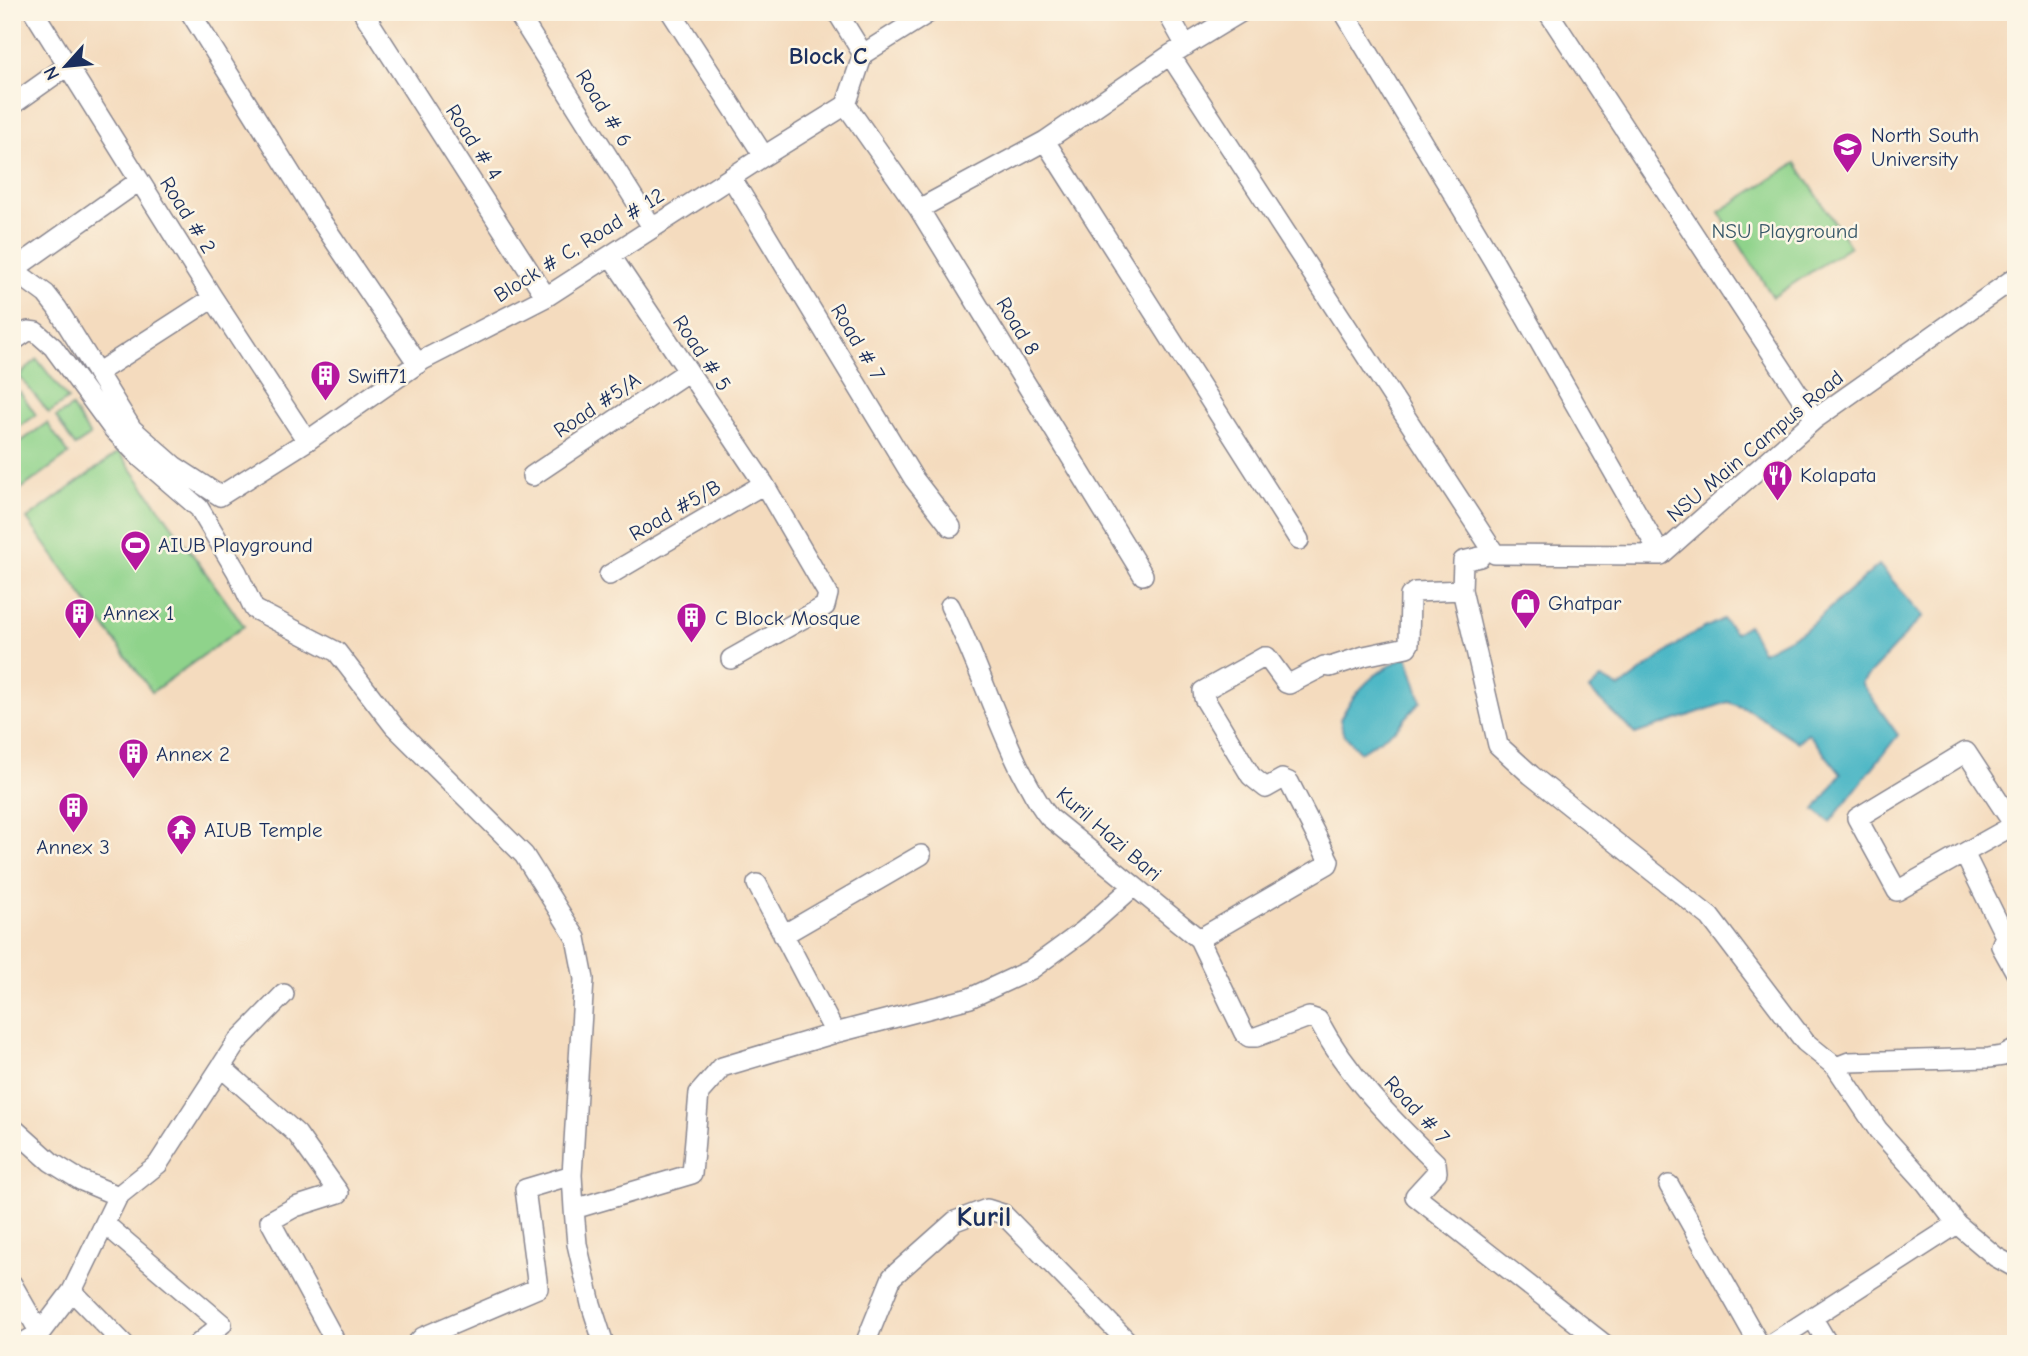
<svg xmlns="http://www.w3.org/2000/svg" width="2028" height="1356" font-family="'Comic Neue',sans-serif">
	<rect width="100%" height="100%" fill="#fcf5e5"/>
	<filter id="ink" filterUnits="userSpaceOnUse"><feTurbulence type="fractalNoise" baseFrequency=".0143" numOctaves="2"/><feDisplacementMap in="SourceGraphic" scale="14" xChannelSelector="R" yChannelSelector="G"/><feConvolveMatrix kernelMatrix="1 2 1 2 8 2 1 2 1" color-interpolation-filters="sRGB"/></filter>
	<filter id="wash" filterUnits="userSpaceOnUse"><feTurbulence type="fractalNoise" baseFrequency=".00686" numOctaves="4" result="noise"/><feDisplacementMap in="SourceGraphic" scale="28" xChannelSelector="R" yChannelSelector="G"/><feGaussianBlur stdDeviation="1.57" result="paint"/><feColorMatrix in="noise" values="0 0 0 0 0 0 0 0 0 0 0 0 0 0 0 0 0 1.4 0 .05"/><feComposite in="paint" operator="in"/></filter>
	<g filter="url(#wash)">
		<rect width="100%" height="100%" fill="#f4dbbe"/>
		<path fill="#8fd38b" stroke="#558174" stroke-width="2" d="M1796,163L1850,246L1773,297L1719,212Z
			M37,359L68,399L49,413L19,376Z
			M20,392L36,415L12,432V397Z
			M72,407L90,436L75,446L56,417Z
			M47,423L69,454L14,494L12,448Z
			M119,452L244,626L152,692L27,519Z"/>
		<path fill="#49b6c5" stroke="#327292" stroke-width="2" d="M1879,565L1923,616L1861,683L1898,735L1830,822L1815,810L1841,774L1808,733L1798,742L1749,710L1728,702L1635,734L1589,690L1602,678L1619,688L1690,635L1723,619L1735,633L1748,625L1762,652L1805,630Z
			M1407,656L1421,701L1396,729L1360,752L1343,733L1340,719C1358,686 1374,673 1407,656Z"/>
	</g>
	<g filter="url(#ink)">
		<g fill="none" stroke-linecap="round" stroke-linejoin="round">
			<defs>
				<path id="minor" d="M34,12L213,298L307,441
					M190,12L315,212L418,364
					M363,12L546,297
					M517,12L652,227
					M671,12L764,156
					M837,12L863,54
					M1167,12L1186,46
					M1344,12L1493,260L1661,555
					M1548,12L1815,419
					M863,54L930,12
					M1170,55L1495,554L1661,555L1815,419L2016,277
					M12,105L67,66
					M846,105L919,209L1143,575
					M1045,141L1299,540
					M731,177L914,479L951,527
					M919,209L1045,141L1170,55L1241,12
					M611,256L764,484L828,594L825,606L731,659
					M12,269L46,294L57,308L132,429L174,466L220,496L307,441L423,360L546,297L764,156L846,105L863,54
					M13,270L139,181
					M12,342L28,331L36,332L53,347L113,429L141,458L199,508L237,572L254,609L337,652L394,726L524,855L576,938L584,979L572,1175L574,1209L577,1244L591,1304L604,1344
					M97,373L213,298
					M532,476L687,372
					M1480,557L1463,561L1462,590L1498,745L1531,775L1710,917L1805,1042L1836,1067L1878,1130L1926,1183L1957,1224L1996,1257L2016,1268
					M609,575L764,484
					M950,606C977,659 994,717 1021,771C1030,787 1037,803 1049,817L1199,939L1244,1033L1249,1037H1256L1309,1017L1318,1020C1347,1075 1392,1120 1436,1163L1437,1172L1415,1196L1604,1344
					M1964,853L1897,891L1857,818L1966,752L2014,825
					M757,884L835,1033
					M2013,930L2005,936L2001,946L2016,973
					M783,935L921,855
					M2005,936L1964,853L2016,824
					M1199,939L1328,864L1329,861L1289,782L1282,779L1266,788L1251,776L1204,698L1203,691L1264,657H1267L1286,683L1289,684L1324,666L1330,667L1364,656L1407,647L1409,644L1410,596L1415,592L1462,590
					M221,1067L297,1134L339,1193L295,1207L270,1221L333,1337
					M1836,1067L1849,1062L1989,1058L2003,1056L2016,1049
					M12,1127L51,1162L80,1180L118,1196L72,1291L40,1333
					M1669,1185L1759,1344
					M118,1196L158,1164L237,1042L284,994
					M574,1209L692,1174L699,1093L722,1067L839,1032L970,998L1030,970L1082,932L1133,887
					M105,1224L222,1324L198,1344
					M12,1284L40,1333L21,1344
					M72,1291L124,1344
					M1812,1317L1828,1344
					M416,1344L423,1337L538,1288L525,1189L572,1175
					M865,1344L892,1277L955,1221L987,1209L1003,1214L1130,1344
					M1771,1344L1957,1224"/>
			</defs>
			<use href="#minor" stroke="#88858e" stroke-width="22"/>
			<use href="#minor" stroke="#fff" stroke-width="19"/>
		</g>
	</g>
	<defs>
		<symbol id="university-pin" viewBox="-11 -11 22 30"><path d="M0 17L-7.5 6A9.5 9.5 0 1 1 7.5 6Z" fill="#b5179e" stroke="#fcf5e5"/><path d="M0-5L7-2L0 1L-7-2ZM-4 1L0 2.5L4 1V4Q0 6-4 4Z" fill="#fff"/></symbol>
		<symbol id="building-pin" viewBox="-11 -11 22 30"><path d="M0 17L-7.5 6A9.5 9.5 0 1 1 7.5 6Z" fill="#b5179e" stroke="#fcf5e5"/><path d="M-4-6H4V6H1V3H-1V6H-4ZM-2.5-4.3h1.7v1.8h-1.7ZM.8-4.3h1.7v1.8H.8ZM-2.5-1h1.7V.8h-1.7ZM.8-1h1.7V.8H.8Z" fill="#fff"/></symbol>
		<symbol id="restaurant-pin" viewBox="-11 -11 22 30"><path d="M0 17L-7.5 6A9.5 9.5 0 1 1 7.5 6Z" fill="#b5179e" stroke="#fcf5e5"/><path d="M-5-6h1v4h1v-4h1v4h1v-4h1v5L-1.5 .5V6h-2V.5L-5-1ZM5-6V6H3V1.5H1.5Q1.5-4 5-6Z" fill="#fff"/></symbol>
		<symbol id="stadium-pin" viewBox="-11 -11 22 30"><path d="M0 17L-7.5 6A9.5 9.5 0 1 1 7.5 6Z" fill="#b5179e" stroke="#fcf5e5"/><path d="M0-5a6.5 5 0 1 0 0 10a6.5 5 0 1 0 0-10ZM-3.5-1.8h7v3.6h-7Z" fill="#fff"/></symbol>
		<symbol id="shop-pin" viewBox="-11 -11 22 30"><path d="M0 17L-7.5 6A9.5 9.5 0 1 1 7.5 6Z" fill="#b5179e" stroke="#fcf5e5"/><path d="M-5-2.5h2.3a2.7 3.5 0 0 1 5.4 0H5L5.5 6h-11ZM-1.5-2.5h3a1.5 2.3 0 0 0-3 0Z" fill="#fff"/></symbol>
		<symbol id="temple-pin" viewBox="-11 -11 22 30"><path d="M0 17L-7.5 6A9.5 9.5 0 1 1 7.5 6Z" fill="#b5179e" stroke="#fcf5e5"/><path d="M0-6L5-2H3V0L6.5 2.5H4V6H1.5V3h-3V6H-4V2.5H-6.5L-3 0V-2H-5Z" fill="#fff"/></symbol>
	</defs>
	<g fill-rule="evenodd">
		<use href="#university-pin" x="1830" y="130" width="35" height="47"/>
		<use href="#building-pin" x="308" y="358" width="35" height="47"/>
		<use href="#restaurant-pin" x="1760" y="458" width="35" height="47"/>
		<use href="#stadium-pin" x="118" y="528" width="35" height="47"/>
		<use href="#shop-pin" x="1508" y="586" width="35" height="47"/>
		<use href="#building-pin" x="62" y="596" width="35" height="47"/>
		<use href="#building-pin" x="674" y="600" width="35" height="47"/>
		<use href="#building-pin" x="116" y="736" width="35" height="47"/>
		<use href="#building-pin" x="56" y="790" width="35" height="47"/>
		<use href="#temple-pin" x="164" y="812" width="35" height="47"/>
	</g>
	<g text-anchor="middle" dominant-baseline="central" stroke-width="5" stroke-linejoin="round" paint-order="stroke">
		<g font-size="21" fill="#1b2f5e" stroke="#fcf5e5">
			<text transform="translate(604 108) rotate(58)">Road # 6</text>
			<text transform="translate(474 142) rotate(57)">Road # 4</text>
			<text transform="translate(188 215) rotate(58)">Road # 2</text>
			<text transform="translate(579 245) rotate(-32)">Block # C, Road # 12</text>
			<text transform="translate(1018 326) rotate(59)">Road 8</text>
			<text transform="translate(858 342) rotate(59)">Road # 7</text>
			<text transform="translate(702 353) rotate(56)">Road # 5</text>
			<text transform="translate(597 405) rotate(-34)">Road #5/A</text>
			<text transform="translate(1755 446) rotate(-40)">NSU Main Campus Road</text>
			<text transform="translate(675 510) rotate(-30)">Road #5/B</text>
			<text transform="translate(1109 834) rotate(41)">Kuril Hazi Bari</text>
			<text transform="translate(1417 1110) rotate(47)">Road # 7</text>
		</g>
		<g font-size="21" fill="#1b2f5e" stroke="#fcf5e5" text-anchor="start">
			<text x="1871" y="135">North South<tspan x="1871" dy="24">University</tspan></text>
			<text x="348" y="376">Swift71</text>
			<text x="1800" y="475">Kolapata</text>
			<text x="158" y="545">AIUB Playground</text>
			<text x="1548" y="603">Ghatpar</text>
			<text x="103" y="613">Annex 1</text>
			<text x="715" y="618">C Block Mosque</text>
			<text x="156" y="754">Annex 2</text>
			<text x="204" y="830">AIUB Temple</text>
			<text x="73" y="847" text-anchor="middle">Annex 3</text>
		</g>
		<g font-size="21" fill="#385869" stroke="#fcf5e5">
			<text x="1785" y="231">NSU Playground</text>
		</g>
		<g font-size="24" font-weight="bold" fill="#1b2f5e" stroke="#fcf5e5">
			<text x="828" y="56">Block C</text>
		</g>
		<g font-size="28" font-weight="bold" fill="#1b2f5e" stroke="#fcf5e5">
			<text x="984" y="1217">Kuril</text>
		</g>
	</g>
	<rect width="2028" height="1356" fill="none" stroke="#fcf5e5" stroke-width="42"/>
	<g transform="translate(66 66) rotate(243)" stroke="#fcf5e5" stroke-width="5" paint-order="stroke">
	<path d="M0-5L12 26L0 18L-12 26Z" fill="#1b2f5e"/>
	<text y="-10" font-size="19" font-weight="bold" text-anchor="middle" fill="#1b2f5e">N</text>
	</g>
</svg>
